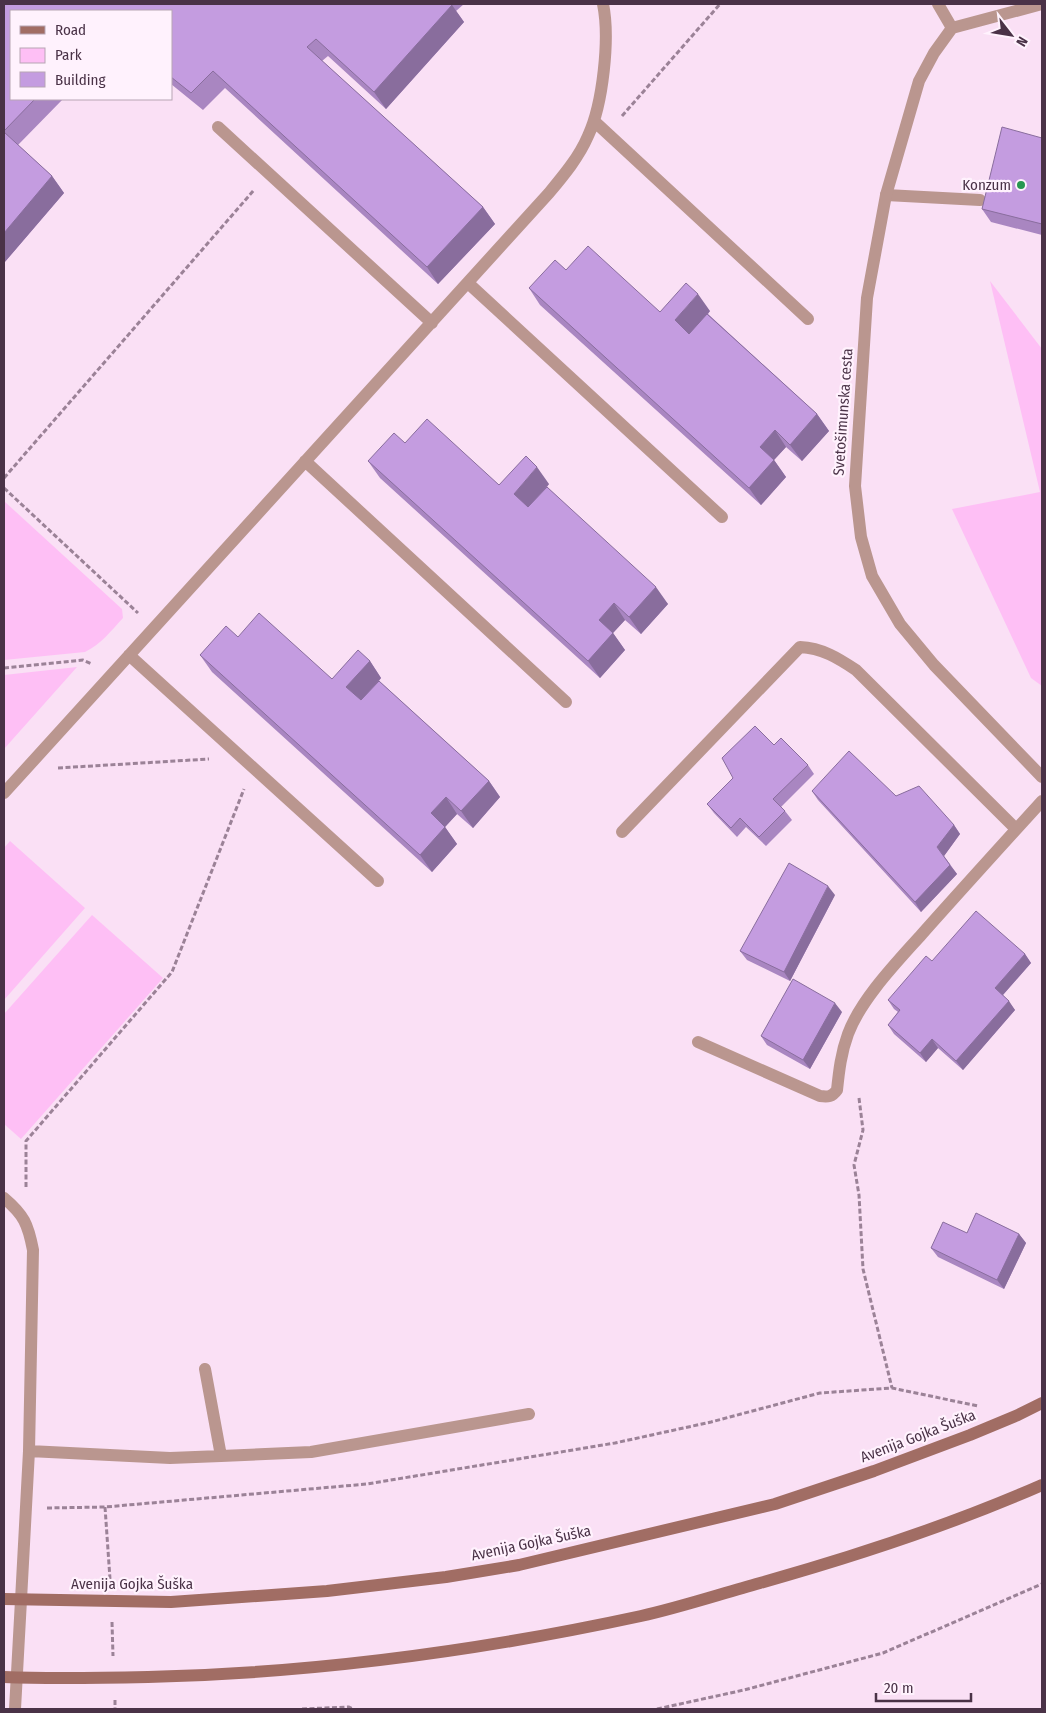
<svg xmlns="http://www.w3.org/2000/svg" width="1046" height="1713" font-family="'Fira Sans Condensed',sans-serif">
	<rect width="100%" height="100%" fill="#fae0f5"/>
	<path fill="#febff5" d="M990,281L1042,349V686L1031,678L952,509L1040,492Z
		M4,501L122,609L123,618C111,631 101,644 85,652L4,660Z
		M77,667L4,749V675Z
		M10,841L85,908L4,1000V848Z
		M92,915L163,978L21,1139L4,1124V1014Z"/>
	<g fill="none" stroke-linecap="round" stroke-linejoin="round">
		<path stroke="#9b8297" stroke-width="3" stroke-dasharray="5 2.5" stroke-linecap="butt" d="M622,116L720,4
			M4,478L254,190
			M4,488L138,613
			M4,668L83,660L92,664
			M58,768L209,759
			M859,1098L863,1130L854,1165L859,1195L863,1269L892,1388
			M26,1187V1141L172,972L244,789
			M105,1507L110,1579
			M47,1508L105,1507L367,1484L615,1443L711,1422L820,1393L892,1388L978,1406
			M112,1622L113,1656
			M115,1700V1709
			M302,1709L349,1707L353,1709
			M657,1709L744,1690L883,1653L1042,1584"/>
		<path stroke="#ba968f" stroke-width="12" d="M594,121L808,319
			M218,127L432,323
			M886,195L980,200
			M468,283L722,517
			M305,461L566,702
			M129,655L378,881
			M4,793L549,193C564,175 579,157 588,136C603,104 610,38 603,4
			M4,1198C24,1215 28,1224 33,1250L29,1451L21,1600
			M29,1451L170,1458L221,1456L205,1369
			M221,1456L311,1452L529,1414"/>
		<path stroke="#ba968f" stroke-width="12" d="M622,832L800,647C822,648 838,658 856,670L1016,829
			M698,1042L820,1096C828,1097 832,1097 837,1090C839,1071 841,1053 848,1034C861,999 897,962 922,934C962,889 1002,845 1042,801"/>
		<path stroke="#ba968f" stroke-width="12" d="M938,4L952,28
			M952,28L934,53L919,81L886,195L867,298L855,486L861,537L872,576L900,624L934,665L1042,777
			M952,28L1042,4
			M15,1709L21,1600"/>
		<path stroke="#a16d64" stroke-width="12" d="M4,1599L171,1602L327,1591L446,1577L519,1565L775,1504L874,1471L970,1435L1018,1415L1042,1403
			M4,1677C52,1679 100,1678 148,1677C314,1673 479,1651 641,1616C681,1607 720,1594 760,1583C856,1556 951,1525 1042,1485"/>
	</g>
	<path fill="#a986c1" d="M4,4H464L456,11L464,22L386,109L328,56L322,61L483,207L495,224L438,284L225,88L203,110L171,84V11H11V99H63L18,145L52,176L64,193L4,263Z
		M1042,138V235L991,222L982,209Z
		M566,270L660,312L710,311L708,314L817,414L829,431L802,461L786,447L774,460L786,477L761,505L540,305L529,288Z
		M405,443L499,485L549,484L547,487L668,604L641,634L625,620L613,633L625,650L600,678L380,478L368,461Z
		M238,637L332,679L370,661L381,678L379,681L489,781L500,797L473,828L457,814L445,827L457,844L432,872L212,672L200,655Z
		M774,745L808,765L814,774L781,807L785,811L792,820L766,846L746,827L737,837L714,813L707,804Z
		M812,791L896,796L954,825L960,834L944,856L957,874L921,912L818,800Z
		M835,895L790,981L747,960L740,951Z
		M1025,954L1031,963L1003,995L1015,1010L963,1070L938,1048L926,1062L894,1034L888,1025L898,1012L894,1009L888,1000L932,961Z
		M842,1012L810,1069L767,1045L761,1036Z
		M967,1233L1019,1234L1026,1243L1004,1289L938,1257L931,1248Z"/>
	<path fill="#896d9d" d="M452,5L464,22L386,109L374,92Z
		M52,176L64,193L4,263V233Z
		M483,207L495,224L438,284L427,267Z
		M698,294L710,311L687,337L675,320Z
		M817,414L829,431L802,461L790,445Z
		M775,430L786,447L774,460L786,477L761,505L749,488L760,447Z
		M537,467L549,484L526,510L514,494Z
		M656,587L668,604L641,634L629,617Z
		M614,603L625,620L613,633L625,650L600,678L588,661L599,620Z
		M370,661L381,678L358,704L346,687Z
		M489,781L500,797L473,828L461,811Z
		M446,797L457,814L445,827L457,844L432,872L420,855L431,813Z
		M954,825L960,834L944,856L937,847Z
		M950,865L957,874L921,912L915,902Z
		M828,886L835,895L790,981L784,972Z
		M1025,954L1031,963L1001,997L995,988Z
		M1009,1001L1015,1010L963,1070L956,1061Z
		M835,1003L842,1012L810,1069L803,1060Z
		M932,1039L938,1048L926,1062L920,1053Z
		M1019,1234L1026,1243L1004,1289L997,1280Z"/>
	<path fill="#c49ce0" stroke="#896d9d" d="M4,4H451L452,5L374,92L316,39L307,47L483,207L427,267L213,71L191,93L171,77V11H11V99H35L4,131Z
		M1002,127L1042,138V224L982,209Z
		M4,132L52,176L4,233Z
		M588,246L660,312L686,283L698,294L675,320L689,334L707,314L817,414L790,445L775,430L760,447L774,460L749,488L529,288L555,260L566,270Z
		M427,419L499,485L526,456L537,467L514,494L528,507L547,487L656,587L629,617L614,603L599,620L613,633L588,661L368,461L394,433L405,443Z
		M259,613L332,679L358,650L370,661L346,687L361,700L379,681L489,781L461,811L446,797L431,813L445,827L420,855L200,655L226,626L238,637Z
		M755,726L774,745L781,738L808,765L773,799L785,811L759,837L740,818L731,828L707,804L733,778L722,758Z
		M849,751L896,796L919,786L954,825L937,847L950,865L915,902L812,791Z
		M789,863L828,886L784,972L740,951Z
		M976,911L1025,954L995,988L1009,1001L956,1061L932,1039L920,1053L888,1025L900,1010L888,1000L926,956L932,961Z
		M793,979L835,1003L803,1060L761,1036Z
		M976,1213L1019,1234L997,1280L931,1248L943,1222L967,1233Z"/>
	<circle fill="#289751" stroke="#fff2fd" stroke-width="2" cx="1021" cy="185" r="5"/>
	<g text-anchor="middle" dominant-baseline="central" stroke-width="4.5" stroke-linejoin="round" paint-order="stroke">
		<g font-size="15" fill="#4a3247" stroke="#fff2fd" text-anchor="end">
			<text x="1011" y="185">Konzum</text>
		</g>
		<g font-size="15" fill="#4a3247" stroke="#fff2fd">
			<text transform="translate(843 412) rotate(-86)">Svetošimunska cesta</text>
			<text transform="translate(918 1436) rotate(-21)">Avenija Gojka Šuška</text>
			<text transform="translate(531 1543) rotate(-12)">Avenija Gojka Šuška</text>
			<text x="132" y="1584">Avenija Gojka Šuška</text>
		</g>
	</g>
	<rect width="1046" height="1713" fill="none" stroke="#4a3247" stroke-width="10"/>
	<rect x="10" y="10" width="162" height="90" fill="#fff2fd" stroke="#b7a5b4"/>
	<rect x="20" y="26" width="25" height="8" fill="#a16d64" stroke="#b7a5b4"/>
	<text x="55" y="35" font-size="15" fill="#4a3247">Road</text>
	<rect x="20" y="48" width="25" height="15" fill="#febff5" stroke="#b7a5b4"/>
	<text x="55" y="60" font-size="15" fill="#4a3247">Park</text>
	<rect x="20" y="72" width="25" height="15" fill="#c49ce0" stroke="#b7a5b4"/>
	<text x="55" y="85" font-size="15" fill="#4a3247">Building</text>
	<g transform="translate(1011 35) rotate(121)" stroke="#fff2fd" stroke-width="4" paint-order="stroke">
	<path d="M0-4L9 19L0 12L-9 19Z" fill="#4a3247"/>
	<text y="-8" font-size="14" font-weight="bold" text-anchor="middle" fill="#4a3247">N</text>
	</g>
	<path d="M876 1693v8h95v-8" fill="none" stroke="#4a3247" stroke-width="2.5"/>
	<text x="884" y="1693" font-size="15" fill="#4a3247" stroke="#fff2fd" stroke-width="4" paint-order="stroke">20 m</text>
</svg>
